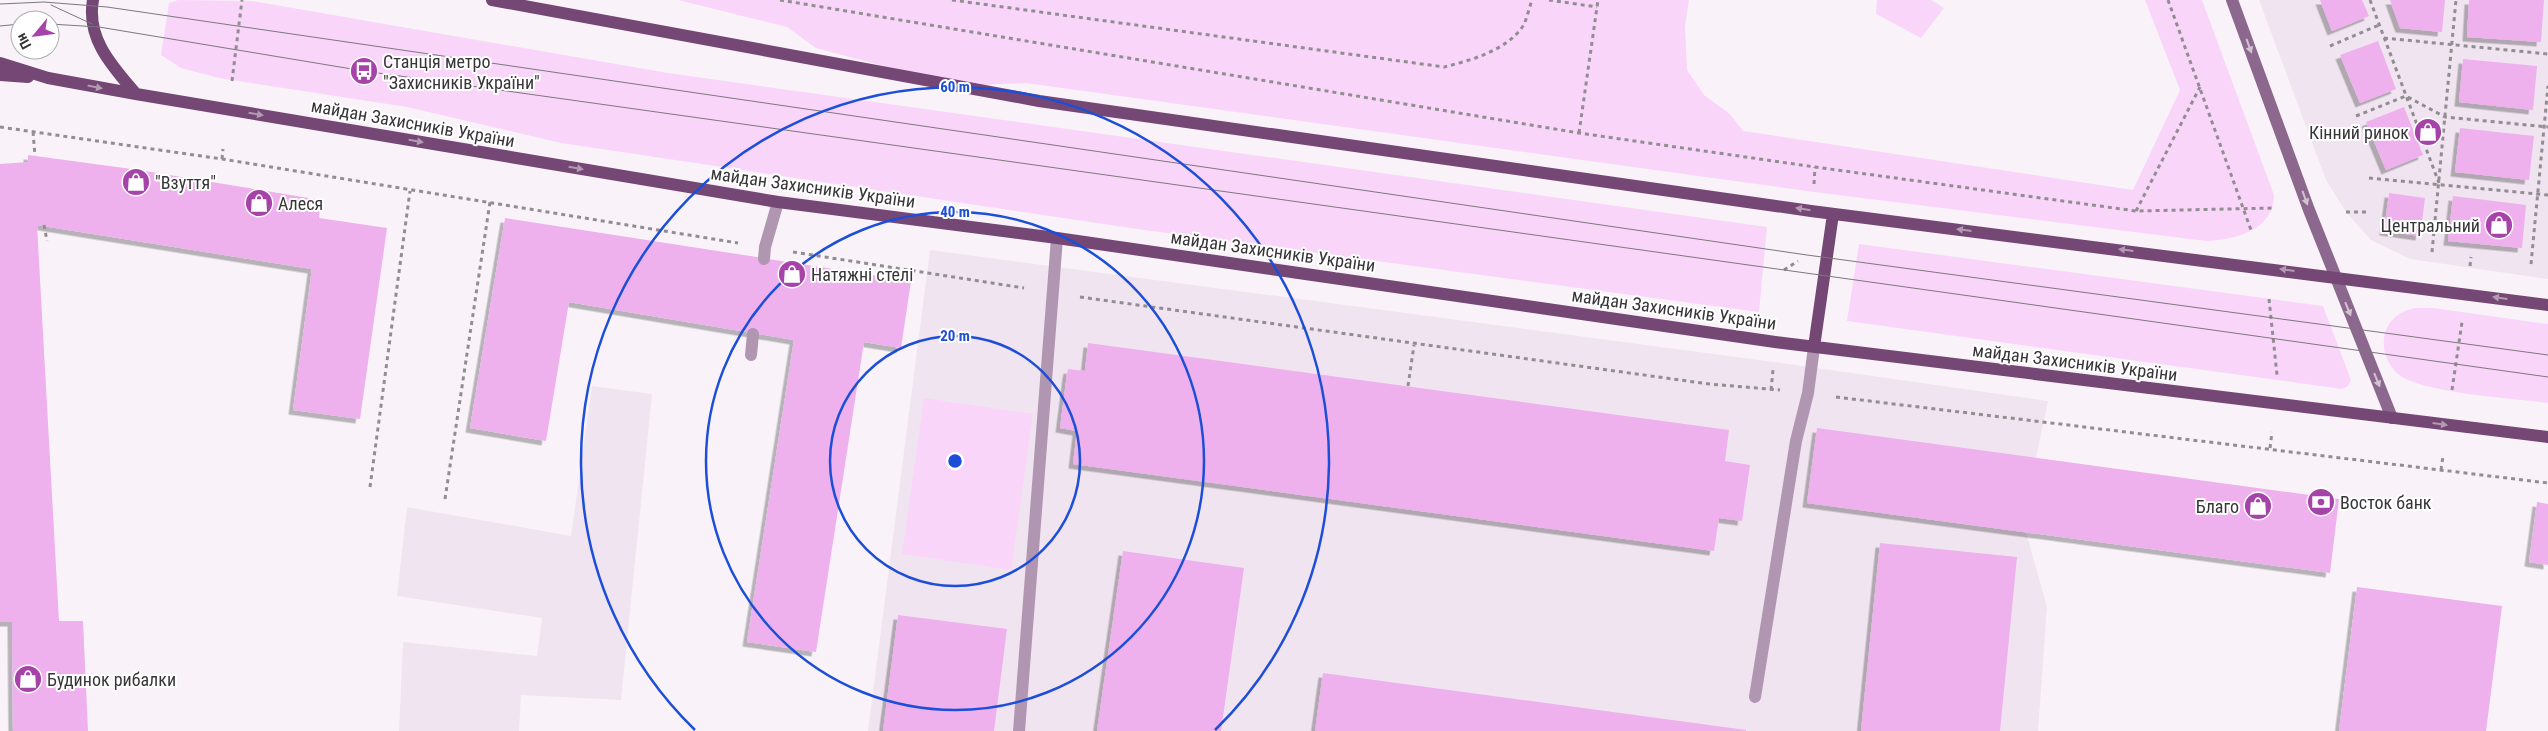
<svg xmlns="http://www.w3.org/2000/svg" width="2548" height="731" font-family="'Roboto Condensed',sans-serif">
	<defs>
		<filter id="shadow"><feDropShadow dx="-4.5" dy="4.5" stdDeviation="0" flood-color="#0004"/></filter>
	</defs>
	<rect width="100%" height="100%" fill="#f9f3f9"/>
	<path fill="#f0e4f0" d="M2259,0H2548V279L2410,259L2371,240L2346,212L2326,180Z
		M930,250L1774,362L2048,401L2036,458L2026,532L2047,607L2038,731H868Z
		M592,386L652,394L621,700L521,695L519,731H399L403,642L537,656L542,618L397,596L407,507L571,536Z"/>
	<path fill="#fad5fa" d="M178,0L252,1L668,73L1767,227L1759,312L1144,230L561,143L407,107L219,78L181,68L161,55L169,3Z
		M678,0H1689L1685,27L1687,70L1704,95L1730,114L1743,131L2133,190L2180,90L2145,0H2202L2274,195C2274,230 2235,240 2206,241L1814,192L1026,83L958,86L816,48L787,27Z
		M1877,0H1931L1944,8L1921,38L1876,14Z
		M1859,244L2323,306L2351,380L2348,386L2342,389L1847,321Z
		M2414,308H2433L2548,324V403C2510,398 2433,394 2402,377C2389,369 2382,352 2384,338C2386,321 2399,312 2414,308Z
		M924,398L1033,414L1011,570L902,554Z"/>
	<path fill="#eeb1ee" filter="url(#shadow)" d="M2320,0H2362L2369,16L2332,31Z
		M2390,0H2445L2442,32L2400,28Z
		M2469,0H2544L2541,42L2467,37Z
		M2378,41L2396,89L2360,103L2340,55Z
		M2463,59L2537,66L2533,110L2459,102Z
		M2404,107L2423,155L2386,170L2366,122Z
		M2460,128L2534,136L2529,180L2455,172Z
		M28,155L139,170L321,200L319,218L387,228L360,419L293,410L312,269L37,225L59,621H83L88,731H13L12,622H0V164L28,162Z
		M2389,193L2425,198L2420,236L2384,231Z
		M2453,196L2526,205L2522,248L2448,241Z
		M505,218L911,281L901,348L864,342L816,652L747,642L794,340L569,302L546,441L470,428Z
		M1088,343L1729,430L1725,461L1750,465L1742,521L1719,518L1714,551L1073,464L1077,431L1060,428L1067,374L1068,369L1085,371Z
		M1817,428L2339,499L2330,573L1807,503Z
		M2537,502L2548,504V565L2529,562Z
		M1880,543L2017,557L2000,731H1861Z
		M1123,551L1244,568L1221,731H1097Z
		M2357,587L2502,606L2486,731H2339Z
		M898,615L1007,629L994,731H883Z
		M1323,673L1746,730V731H1315Z"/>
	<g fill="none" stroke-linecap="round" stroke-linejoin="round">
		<path stroke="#918e91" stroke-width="3" stroke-dasharray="4 4" stroke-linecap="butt" d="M780,0L1579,133L1815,167L2136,211L2274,208
			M952,0L1444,67C1471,60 1506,51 1523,26C1527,19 1529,8 1532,0
			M1549,0L1597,7
			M2168,0L2251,230
			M2370,0L2439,183
			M2384,38L2548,54
			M2330,46L2379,25
			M232,81L242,0
			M2356,116L2406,96L2445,117L2548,127
			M0,127L222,159L738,243
			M33,132L35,156
			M1579,133L1598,0
			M222,159L223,149
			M2369,178L2548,195
			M1814,184L1815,167
			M2136,211L2200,87
			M2346,212H2367
			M44,225L47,241
			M793,252L1024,288
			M2432,252L2456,0
			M2531,264L2548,86
			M2470,266L2471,257
			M1784,270L1798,261
			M1080,297L1709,384L1780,390
			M2269,299L2277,375
			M1408,386L1414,345
			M1771,390L1773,370
			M2452,390L2462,322
			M1836,397L2548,483
			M2270,448L2272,432
			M2441,470L2443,456
			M370,487L410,191
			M445,499L490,202"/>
		<path stroke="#b096b0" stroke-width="12" d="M764,259L765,247L778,202
			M751,355L753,334
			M1755,697L1796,441L1808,393L1814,347
			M1019,731L1057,238"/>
		<path stroke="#8d688e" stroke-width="12" d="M2232,0L2309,210L2392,418"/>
		<path stroke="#744775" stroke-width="12" d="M93,0C86,39 113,67 136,94
			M492,0L1039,101L1811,211L2548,305
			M0,63L48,78L136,94L778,202L1057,238L1775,342L2548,437
			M0,75L28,77
			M1814,347L1833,214"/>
		<path stroke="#7c787c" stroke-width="1" d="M0,4L44,2L107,7L1807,255L2548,355
			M51,5L92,24
			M50,24L99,27L364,71L2548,377
			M0,26L20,24"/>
	</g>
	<defs><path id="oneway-solid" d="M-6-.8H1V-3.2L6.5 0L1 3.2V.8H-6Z" transform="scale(1.25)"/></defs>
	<g fill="#d1c3d2">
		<use href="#oneway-solid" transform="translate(2249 46) rotate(70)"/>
		<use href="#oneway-solid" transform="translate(2305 198) rotate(70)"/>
		<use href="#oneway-solid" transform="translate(2348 309) rotate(68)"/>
		<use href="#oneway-solid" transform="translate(2377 380) rotate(68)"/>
	</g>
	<g fill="#b39ab3">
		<use href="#oneway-solid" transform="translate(95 87) rotate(11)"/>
		<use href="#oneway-solid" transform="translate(256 114) rotate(10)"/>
		<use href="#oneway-solid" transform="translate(416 141) rotate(10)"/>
		<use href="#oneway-solid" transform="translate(576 168) rotate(10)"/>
		<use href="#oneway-solid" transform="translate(1803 209) rotate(-171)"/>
		<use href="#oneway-solid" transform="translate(1964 230) rotate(-173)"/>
		<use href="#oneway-solid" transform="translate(2126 250) rotate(-173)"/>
		<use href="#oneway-solid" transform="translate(2287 270) rotate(-172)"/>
		<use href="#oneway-solid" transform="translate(2500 298) rotate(-172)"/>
		<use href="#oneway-solid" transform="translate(2440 424) rotate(8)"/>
	</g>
	<g fill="none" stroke="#1d4ed8" stroke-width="2.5">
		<circle cx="955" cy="461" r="125"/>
		<circle cx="955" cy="461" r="249"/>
		<path d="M695 730A374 374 0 1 1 1215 730"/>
	</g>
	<defs>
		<symbol id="bus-disc" viewBox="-11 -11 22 22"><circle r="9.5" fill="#a643a9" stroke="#fff"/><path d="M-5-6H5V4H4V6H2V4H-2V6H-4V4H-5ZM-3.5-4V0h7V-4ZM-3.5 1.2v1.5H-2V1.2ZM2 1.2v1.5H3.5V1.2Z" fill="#fff"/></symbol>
		<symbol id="shop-disc" viewBox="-11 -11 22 22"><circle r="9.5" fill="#a643a9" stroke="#fff"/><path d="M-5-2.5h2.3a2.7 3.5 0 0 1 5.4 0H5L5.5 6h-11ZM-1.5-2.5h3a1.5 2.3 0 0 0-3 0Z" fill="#fff"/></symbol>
		<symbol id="bank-disc" viewBox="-11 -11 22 22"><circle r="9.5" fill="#a643a9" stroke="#fff"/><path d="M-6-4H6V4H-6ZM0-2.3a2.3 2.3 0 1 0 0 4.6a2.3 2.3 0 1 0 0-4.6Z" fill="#fff"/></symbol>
	</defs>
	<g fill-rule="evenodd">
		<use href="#bus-disc" x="348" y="55" width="32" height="32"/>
		<use href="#shop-disc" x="2412" y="116" width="32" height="32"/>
		<use href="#shop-disc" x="120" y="166" width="32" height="32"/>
		<use href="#shop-disc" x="243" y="187" width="32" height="32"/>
		<use href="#shop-disc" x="2483" y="209" width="32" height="32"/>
		<use href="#shop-disc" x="776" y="258" width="32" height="32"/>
		<use href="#bank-disc" x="2305" y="486" width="32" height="32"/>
		<use href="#shop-disc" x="2242" y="490" width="32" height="32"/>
		<use href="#shop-disc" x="12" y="663" width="32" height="32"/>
	</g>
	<g text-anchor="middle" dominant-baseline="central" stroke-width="4" stroke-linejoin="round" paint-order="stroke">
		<g font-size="18" fill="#373537" stroke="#fff" text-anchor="start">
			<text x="383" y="61">Станція метро<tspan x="383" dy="21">"Захисникiв України"</tspan></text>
			<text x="2409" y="132" text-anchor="end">Кінний ринок</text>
			<text x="155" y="182">"Взуття"</text>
			<text x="278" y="203">Алеся</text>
			<text x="2480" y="225" text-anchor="end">Центральний</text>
			<text x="811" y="274">Натяжні стелі</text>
			<text x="2340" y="502">Восток банк</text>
			<text x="2239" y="506" text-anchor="end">Благо</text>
			<text x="47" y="679">Будинок рибалки</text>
		</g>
		<g font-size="18" fill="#373537" stroke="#fff">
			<text transform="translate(413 123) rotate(10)">майдан Захисників України</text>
			<text transform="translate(813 187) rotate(8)">майдан Захисників України</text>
			<text transform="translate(1273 251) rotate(8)">майдан Захисників України</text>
			<text transform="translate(1674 309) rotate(8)">майдан Захисників України</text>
			<text transform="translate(2075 362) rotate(7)">майдан Захисників України</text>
		</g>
	</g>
	<circle cx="955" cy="461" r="8" fill="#1d4ed8" stroke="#fff" stroke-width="2.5"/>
	<g font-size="15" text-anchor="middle" font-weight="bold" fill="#1d4ed8" stroke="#fff" stroke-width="4" stroke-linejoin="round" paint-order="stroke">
		<text x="955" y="92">60 m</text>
		<text x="955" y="217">40 m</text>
		<text x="955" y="341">20 m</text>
	</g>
	<g transform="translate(35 35) rotate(241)"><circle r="24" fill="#ffffff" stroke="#afaeaf"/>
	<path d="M0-4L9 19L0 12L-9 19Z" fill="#a643a9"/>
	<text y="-8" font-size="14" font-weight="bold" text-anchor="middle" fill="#373537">Пн</text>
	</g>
</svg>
